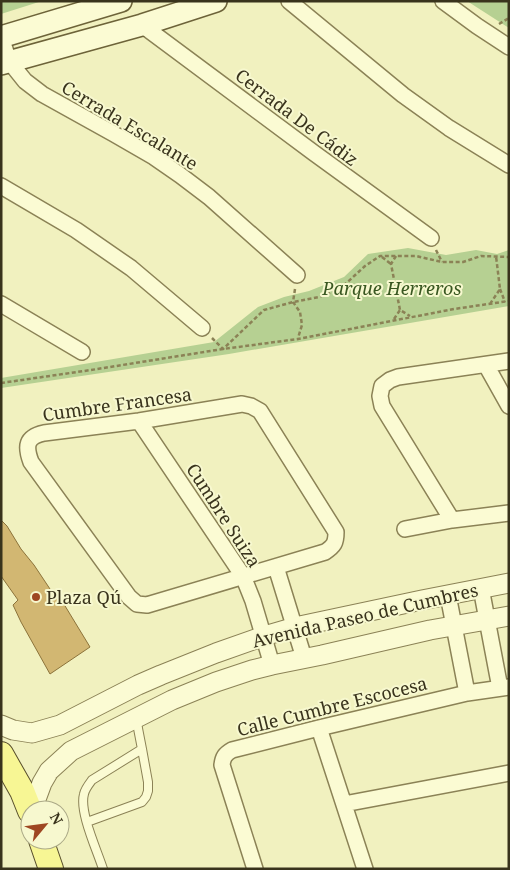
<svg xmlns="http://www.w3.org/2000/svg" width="510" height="870" font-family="'Noto Serif',serif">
	<rect width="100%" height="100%" fill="#f1f1bf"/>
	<path fill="#b6d092" d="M1,1H42L1,14Z
		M467,1H509V28Z
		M408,248L446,255L476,250L497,254L509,250V306L229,354L1,388V378L214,342L258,307L284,297L309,291L344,277L368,254Z"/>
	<path fill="#d2b772" stroke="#8c733a" d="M1,520L7,526L21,549L34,565L56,598L59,596L90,647L50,674L21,622L13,605L18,600L1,576Z"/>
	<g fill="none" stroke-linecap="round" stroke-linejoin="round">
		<defs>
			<path id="service" d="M87,822L142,802L146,797L148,791V782L142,749L136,718
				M103,869C97,850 79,812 84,794C85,789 89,784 92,780L142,749"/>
			<path id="minor" d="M289,1L403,95L449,128L509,165
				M443,1L477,26L509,47
				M142,25L314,153L431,238
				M1,37L9,61L25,81L42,94L114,134L154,157L180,175L209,197L297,275
				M1,186L76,230L131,268L202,328
				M1,304L82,352
				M486,365L509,406
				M242,404L251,406L260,411L336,532C336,543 334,546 325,552L147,605L137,604L129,597L31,462C25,446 26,437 44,433L139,421Z
				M139,421L243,576L253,601L272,665
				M452,520L382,406L380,396L382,386L390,380L398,377L509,361
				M405,529L452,520L509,513
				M276,567L304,658
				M481,588L500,688
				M448,595L467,693
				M319,728L365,869
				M344,804L509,773
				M255,869L222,765C223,757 225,754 232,750L319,728L467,693L509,687"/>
			<path id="tertiary" d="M1,725L13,730L32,733L60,725L138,685L161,675L216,653L264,636L295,627L422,600L509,583
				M32,810L42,783L49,771L71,751L172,700L216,682L252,670L272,665L322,655L430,630L509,616"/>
			<path id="secondary" d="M1,37L121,1
				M1,64L142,25L216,1"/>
			<path id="primary" d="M1,754L22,791L30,811
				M41,840L51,869"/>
		</defs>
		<use href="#service" stroke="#8b8256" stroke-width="10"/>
		<use href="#minor" stroke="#8b8256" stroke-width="18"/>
		<use href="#tertiary" stroke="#8b8256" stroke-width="21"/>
		<use href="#secondary" stroke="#6d6339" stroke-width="24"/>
		<use href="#primary" stroke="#584e2b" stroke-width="26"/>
		<path stroke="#8b8256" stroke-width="2.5" stroke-dasharray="4 2.5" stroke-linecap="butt" d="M499,24L509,18
			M436,250L442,262
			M396,256L391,264L400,310L410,316
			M382,257L391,264
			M295,289L293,302L300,312L302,325L298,338
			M500,289L505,302
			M490,304L500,289L496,256
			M394,319L400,310
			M212,338L223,349L264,310L293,302L319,297L340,289L365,266L380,256H416L442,262H463L481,256L509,257
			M1,383L91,370L223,349L298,339L454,309L509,301"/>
		<use href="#service" stroke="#fbfbd3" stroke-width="8"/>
		<use href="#minor" stroke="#fbfbd3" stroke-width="15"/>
		<use href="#tertiary" stroke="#fbfbd3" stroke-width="19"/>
		<use href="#secondary" stroke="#fbfbd3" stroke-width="21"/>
		<use href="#primary" stroke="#f7f694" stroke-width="24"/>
	</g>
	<circle fill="#9e4722" stroke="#f7f8cf" stroke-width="2" cx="36" cy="597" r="5"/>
	<g text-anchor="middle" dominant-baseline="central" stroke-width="4" stroke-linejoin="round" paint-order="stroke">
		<g font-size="18" fill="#39331c" stroke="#f7f8cf">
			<text transform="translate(297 117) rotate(37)">Cerrada De Cádiz</text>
			<text transform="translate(130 125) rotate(31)">Cerrada Escalante</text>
			<text transform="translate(117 404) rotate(-8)">Cumbre Francesa</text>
			<text transform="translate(224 515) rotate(57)">Cumbre Suiza</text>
			<text transform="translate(365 615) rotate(-13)">Avenida Paseo de Cumbres</text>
			<text transform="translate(332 706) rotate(-14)">Calle Cumbre Escocesa</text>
		</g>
		<g font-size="18" font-style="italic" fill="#395721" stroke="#f7f8cf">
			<text x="392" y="288">Parque Herreros</text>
		</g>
		<g font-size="18" fill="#39331c" stroke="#f7f8cf" text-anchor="start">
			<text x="46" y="597">Plaza Qú</text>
		</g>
	</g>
	<rect width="510" height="870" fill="none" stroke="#39331c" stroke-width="5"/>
	<g transform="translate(45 825) rotate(61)"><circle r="24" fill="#f7f8cf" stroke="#aba987"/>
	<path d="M0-4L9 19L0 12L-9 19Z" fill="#9e4722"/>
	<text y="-8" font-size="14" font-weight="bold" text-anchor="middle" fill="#39331c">N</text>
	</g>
</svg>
